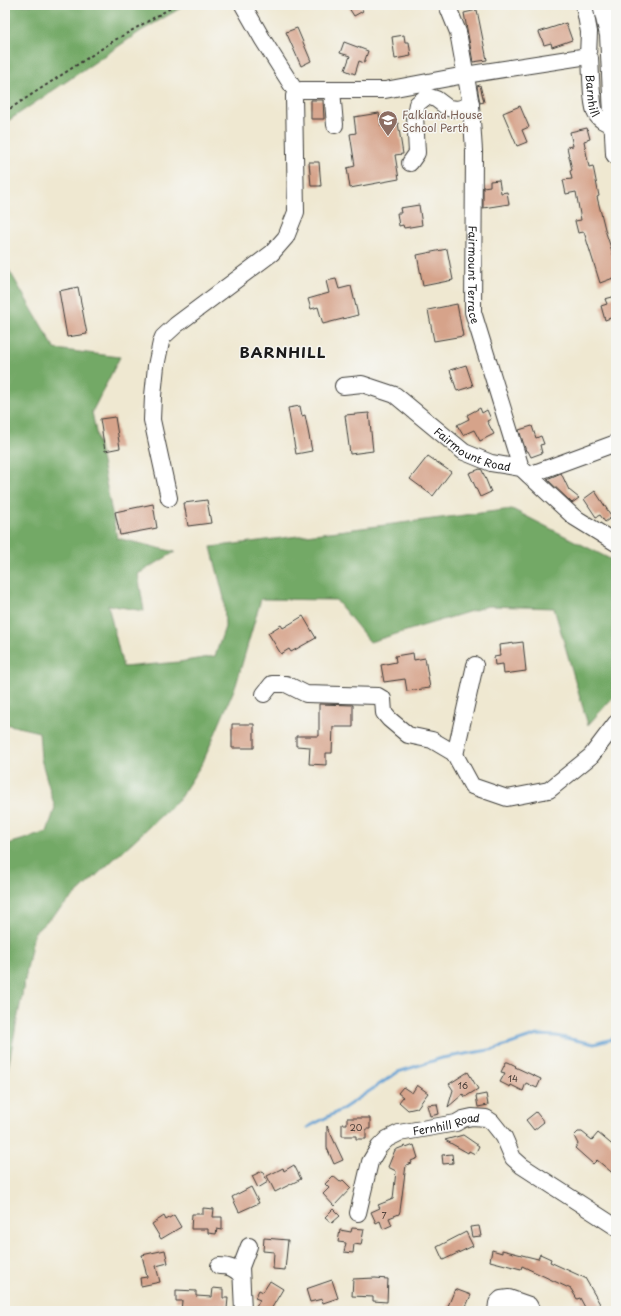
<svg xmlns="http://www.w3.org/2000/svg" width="621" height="1316" font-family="'Playpen Sans',sans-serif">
	<rect width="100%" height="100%" fill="#f6f6f2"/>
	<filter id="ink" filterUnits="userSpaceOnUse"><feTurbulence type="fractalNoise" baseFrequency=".025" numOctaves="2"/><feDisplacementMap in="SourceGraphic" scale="8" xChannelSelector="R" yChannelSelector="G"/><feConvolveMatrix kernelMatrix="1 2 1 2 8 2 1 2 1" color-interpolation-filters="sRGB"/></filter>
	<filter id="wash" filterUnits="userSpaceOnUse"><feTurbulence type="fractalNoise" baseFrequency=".012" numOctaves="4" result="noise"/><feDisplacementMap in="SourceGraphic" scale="16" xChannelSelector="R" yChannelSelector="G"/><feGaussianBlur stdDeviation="0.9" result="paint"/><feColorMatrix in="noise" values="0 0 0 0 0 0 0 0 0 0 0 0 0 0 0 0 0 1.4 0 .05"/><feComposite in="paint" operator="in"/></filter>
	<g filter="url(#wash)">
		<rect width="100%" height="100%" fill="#efe8d1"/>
		<path fill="#73a966" stroke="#486241" d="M5,5H186L141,31L5,123Z
			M5,269L9,270L55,349L120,357L92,412L117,538L175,552L138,574L144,611L108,605L123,667L179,662L215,656L225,627L224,598L211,547L512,509L616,562V694L588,725L554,608L488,606L370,642L336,600L261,599L236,685L203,762L179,799L34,933L5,1083V845L47,832L55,808L41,759L39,732L5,724Z"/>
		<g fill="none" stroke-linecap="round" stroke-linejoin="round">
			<path stroke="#609fd2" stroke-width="3" d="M308,1127L341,1110L398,1072L442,1058L495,1049L537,1035L556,1036L594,1044L616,1038"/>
		</g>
		<g id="blocks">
			<path fill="#d6a38a" d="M347,5H359L363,11L354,16Z
				M477,10L487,60L473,62L464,13Z
				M566,23L572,40L552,47L551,43L544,45L539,32Z
				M297,28L311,61L301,66L286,32Z
				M404,35L405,42H409L411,56L395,59L392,37Z
				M344,42L368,51L364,63L359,61L355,74L345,70L350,56L340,53Z
				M480,85L484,102L480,103L477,86Z
				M311,100H323L324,119H311Z
				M520,106L529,127L522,130L527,142L517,146L503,113Z
				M379,113L381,126L398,123L403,154L395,155L399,179L350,188L347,168L355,166L350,134L356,133L354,117Z
				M587,128L590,139L584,141L589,167L593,166L599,196L597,197L606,233L616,263V277L600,283L584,232L578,233L575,221L581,220L576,192L566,194L563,180L572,179L570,171L572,170L567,147L573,146L570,132Z
				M309,162H319L321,186H311Z
				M499,180L501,193L507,192L509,204L483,208V187L490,186V181Z
				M419,205L422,225L404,228L403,225L399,226L397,213H401L400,208Z
				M447,249L453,280L423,286L417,255Z
				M336,279L339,289L351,286L358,315L323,324L318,307L311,309L308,299L329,293L326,281Z
				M78,287L87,334L67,337L59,291Z
				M616,296V316L605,320L601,306L607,304L605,299Z
				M457,304L463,336L434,341L428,310Z
				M466,365L473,386L457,391L450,370Z
				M300,406L302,416L305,415L312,451L296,454L288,408Z
				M480,408L482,413L487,410L491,419L487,421L494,434L480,441L474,430L463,435L457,425L469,419L467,415Z
				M369,413L373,451L350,454L345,415Z
				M115,417L120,448L105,451L100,419Z
				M532,426L536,438L541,436L544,444L540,445L542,453L531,457L528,451H526L519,430Z
				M428,456L451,472L433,496L410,479Z
				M480,469L482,470L491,492L480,497L469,473Z
				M561,473L569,490L579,498L572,503L547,479Z
				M595,491L612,517L605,522L600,515L596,517L584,499Z
				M207,500L211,523L188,526L184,503Z
				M153,504L157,528L120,535L115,512Z
				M303,616L316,638L291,652L289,649L281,654L268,633L281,625L283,628Z
				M523,642L526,671L504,674L503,664L495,665L494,657L500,656L499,645Z
				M413,653L414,660L425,658L430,688L407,691L405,679L384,682L381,665L396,662L395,656Z
				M319,704L353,705V727H333L332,753H326V765L309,764L310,747L296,746V736H319Z
				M232,724H254V748H232Z
				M506,1062H508L516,1066L515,1067L541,1079L537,1088L526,1083L523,1091L511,1085L510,1087L500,1082L505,1073L501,1072Z
				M468,1072L478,1089L465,1097L463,1094L448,1107L453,1090L449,1084Z
				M417,1085L428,1093L417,1108L408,1110L399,1102L403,1097L398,1093L403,1087L412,1093Z
				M486,1094L488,1105L478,1107L476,1096Z
				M437,1104L439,1114L430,1116L427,1105Z
				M536,1112L544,1122L534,1130L526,1120Z
				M347,1118H370V1129H366V1139H356V1136H342V1124H347Z
				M327,1126L343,1160L334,1164L327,1148Z
				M578,1132H582L592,1140L598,1133L616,1148V1176L597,1160L593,1164L575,1148L578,1144L574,1136Z
				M463,1135L479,1146L475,1154L469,1151L468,1153L445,1140Z
				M414,1145L418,1158L411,1161L412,1163L406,1165L400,1211L399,1214L389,1218L392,1225L383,1229L380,1221L376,1223L371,1212L380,1208L378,1205L393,1199L396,1171L388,1167L395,1150L405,1146L406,1148Z
				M452,1154L453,1163L443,1164L442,1155Z
				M294,1165L301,1179L275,1192L267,1176L283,1168L284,1171Z
				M262,1171L268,1182L258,1188L252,1176Z
				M333,1176L340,1182L343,1180L351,1188L334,1206L323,1194L329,1188L325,1184Z
				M251,1187L259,1203L239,1212L232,1197Z
				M203,1208L214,1209L213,1217H222V1230L217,1229L216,1234L208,1233V1229H191L192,1214H203Z
				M333,1209L340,1216L332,1223L325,1217Z
				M174,1215L181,1227L161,1239L152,1224L164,1216L166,1220Z
				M479,1226L481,1236L472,1237L470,1227Z
				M352,1228L364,1229L361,1245L354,1244L353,1253L344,1252L346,1243L338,1242L340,1230L351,1232Z
				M466,1232L473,1246L443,1260L437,1247Z
				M264,1238L288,1240L285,1270L273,1269L274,1252L263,1251Z
				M165,1250L168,1263L156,1266L160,1282L141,1286L140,1278L147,1277L142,1255Z
				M492,1250L502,1253V1250L538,1259L540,1254L551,1259L550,1262L585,1278L600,1304L587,1311L580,1298L577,1299L571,1289L522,1266L521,1269L490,1261Z
				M375,1278L388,1279L387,1302L373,1301V1297L352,1296L353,1279Z
				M332,1280L338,1298L323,1303L322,1299L310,1302L306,1289Z
				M270,1281L283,1289L270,1311H263L256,1307L260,1300L255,1298L259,1290L263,1292Z
				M213,1288L223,1289V1298H228L227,1309L195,1307V1311H181L182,1301H176V1290L196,1291V1296L212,1297Z
				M455,1289L471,1295L464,1311H446Z"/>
		</g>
	</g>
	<g filter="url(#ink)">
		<use href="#blocks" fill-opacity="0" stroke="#3c3b37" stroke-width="1"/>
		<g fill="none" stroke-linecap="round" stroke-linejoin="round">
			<defs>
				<g id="minor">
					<path d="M243,5L263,40L296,92"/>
					<path id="s1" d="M447,5L458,32L471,105L474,151L473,312L521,468"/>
					<path id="s2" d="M584,5L589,32L588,56L590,58C591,70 591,105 596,114C600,121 607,123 614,126"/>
					<path d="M332,90L335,125"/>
					<path d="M410,163L417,153L415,115L417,104L427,96L436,99L448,108L458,109L471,105"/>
					<path id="s3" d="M343,386L362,384L395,395L464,452L491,463L521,468L574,517L616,543"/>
					<path d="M529,475L616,443"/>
					<path d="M169,498L152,420L153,396L156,366L161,342L163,337L176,325L272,253L286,237L296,212L294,96L296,92L301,90H385L465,75L588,56"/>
					<path d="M264,694L272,684H286L306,694L378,696L383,699L384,713L389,719L408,735L432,740L454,753L472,786L507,798L549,790L591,756L616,723"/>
					<path d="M455,755L475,665"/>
					<path id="s4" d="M358,1213L370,1162L379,1147L387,1139L399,1133L456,1123L463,1119L472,1117L486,1118L492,1122L504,1137L513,1158L522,1166L616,1227"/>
					<path d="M219,1266C229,1266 234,1268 241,1275"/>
					<path d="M243,1311L241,1267L249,1246"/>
					<path d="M496,1311L497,1303L501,1299L509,1298L529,1305L532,1311"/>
				</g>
				<path id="major" d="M603,5L610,35L616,154"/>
			</defs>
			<use href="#minor" stroke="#3c3b37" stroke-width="18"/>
			<use href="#major" stroke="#3c3b37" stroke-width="22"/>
			<path stroke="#3c3b37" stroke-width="2" stroke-dasharray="3 3" stroke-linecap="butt" d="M5,112L115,40L176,5"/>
			<use href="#minor" stroke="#fff" stroke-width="16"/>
			<use href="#major" stroke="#fff" stroke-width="20"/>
		</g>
	</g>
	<defs>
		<symbol id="school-pin" viewBox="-11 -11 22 30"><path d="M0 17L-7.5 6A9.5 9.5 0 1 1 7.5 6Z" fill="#8d6e63" stroke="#f6f6f2"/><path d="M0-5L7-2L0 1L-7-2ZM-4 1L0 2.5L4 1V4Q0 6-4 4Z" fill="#fff"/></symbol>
	</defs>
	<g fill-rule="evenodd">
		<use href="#school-pin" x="377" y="109" width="22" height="30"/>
	</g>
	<g text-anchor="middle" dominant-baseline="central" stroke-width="3" stroke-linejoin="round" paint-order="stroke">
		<g font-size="9" fill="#4a3e38">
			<text x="513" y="1078">14</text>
			<text x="463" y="1085">16</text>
			<text x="356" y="1127">20</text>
			<text x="384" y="1215">7</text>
		</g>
		<g font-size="11" fill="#1c1c1c" stroke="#f6f6f2">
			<text stroke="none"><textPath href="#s2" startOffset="92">Barnhill</textPath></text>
			<text stroke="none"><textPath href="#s1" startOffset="273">Fairmount Terrace</textPath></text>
			<text stroke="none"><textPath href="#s3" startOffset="150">Fairmount Road</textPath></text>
			<text stroke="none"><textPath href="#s4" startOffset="143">Fernhill Road</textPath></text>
		</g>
		<g font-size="11" fill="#785e54" stroke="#f6f6f2" text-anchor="start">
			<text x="402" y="114">Falkland House<tspan x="402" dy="13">School Perth</tspan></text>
		</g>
		<g font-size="15" font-weight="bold" letter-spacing="1" fill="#1c1c1c" stroke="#f6f6f2">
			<text x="283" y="351">BARNHILL</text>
		</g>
	</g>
	<rect width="621" height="1316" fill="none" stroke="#f6f6f2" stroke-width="20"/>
</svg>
